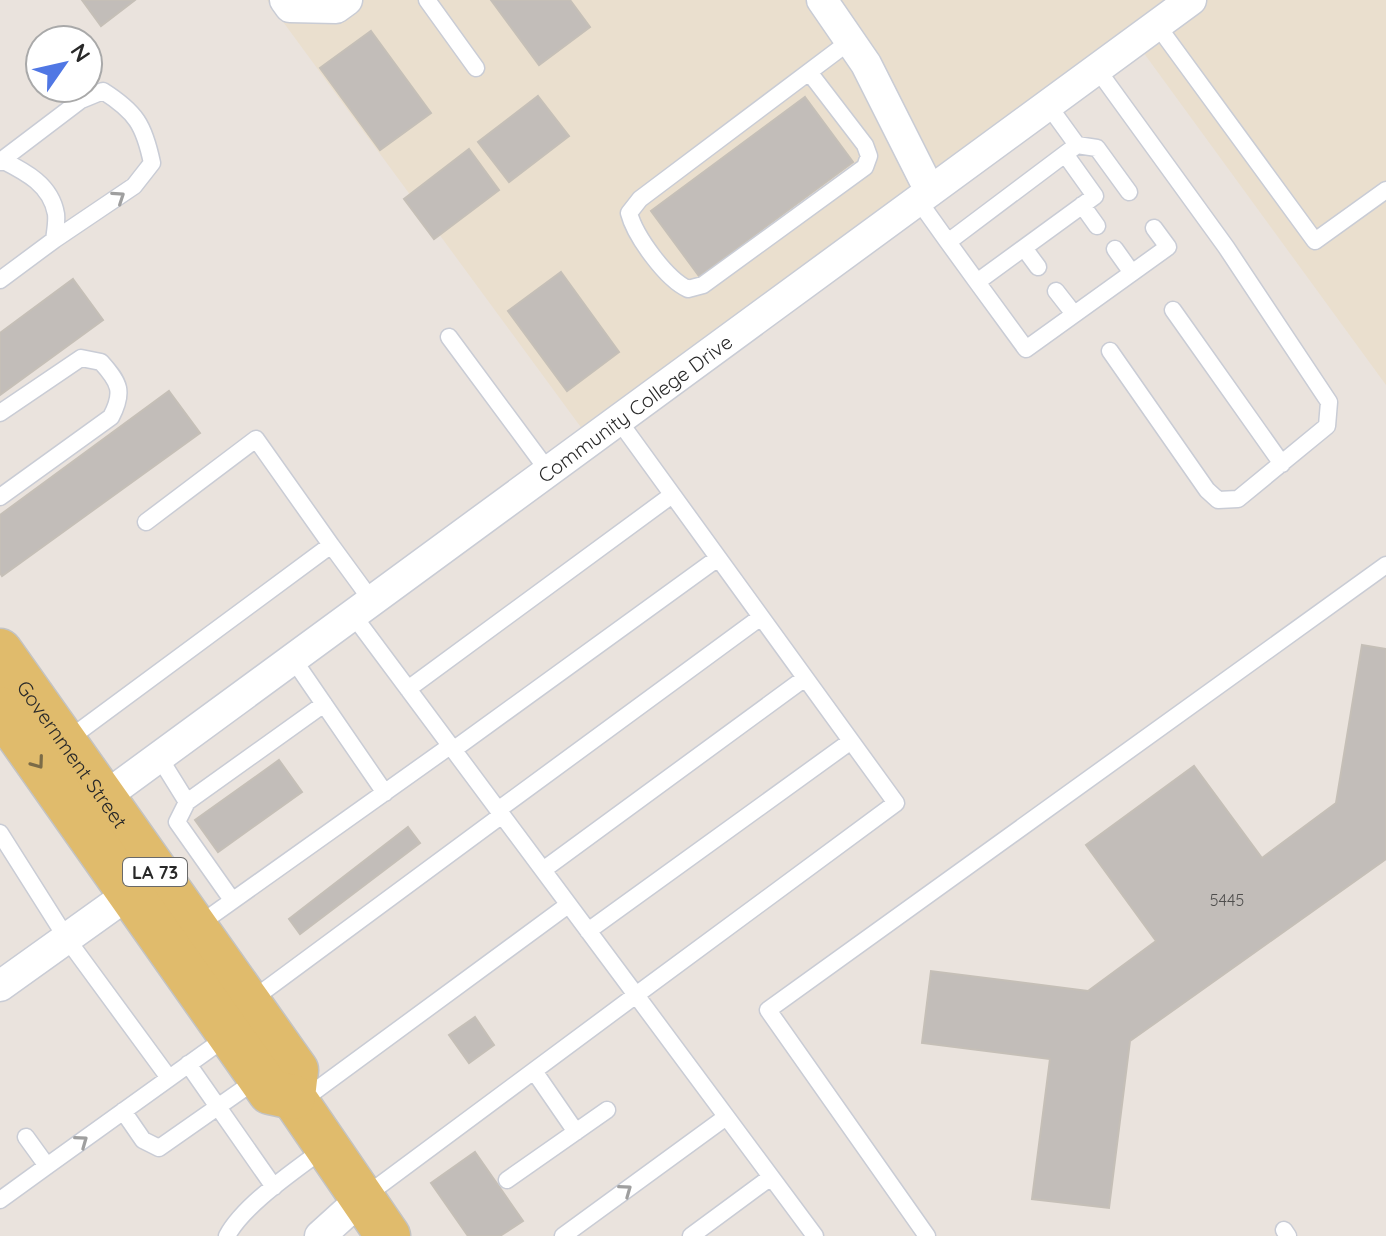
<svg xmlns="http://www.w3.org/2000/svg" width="1386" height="1236" font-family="Quicksand,sans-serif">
	<rect width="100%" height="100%" fill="#eae3dd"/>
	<path fill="#eadfce" d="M267,0H1386V385L1135,41L591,441Z"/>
	<path fill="#c2bdb9" stroke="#c5bfb7" stroke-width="2" d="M82,0H135L101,26Z
		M491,0H570L590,27L539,65Z
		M371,31L431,113L380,150L320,68Z
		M538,96L569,136L509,182L478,142Z
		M805,97L853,162L699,276L651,211Z
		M469,149L499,190L434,239L404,199Z
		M561,272L619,352L567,391L508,311Z
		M73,279L103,320L0,395V333Z
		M169,391L200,433L2,576L0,573V515Z
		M1362,645L1386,649V859L1130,1041L1109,1208L1032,1199L1050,1059L922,1043L931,971L1088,991L1156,941L1086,845L1194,766L1262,858L1336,803Z
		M279,760L302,792L218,852L195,820Z
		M408,827L420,843L300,934L289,919Z
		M475,1017L494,1045L469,1063L449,1035Z
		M475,1152L523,1221L500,1236H468L431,1183Z"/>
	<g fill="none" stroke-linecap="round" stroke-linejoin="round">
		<defs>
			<path id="lane" d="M427,0L476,68
				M1157,25L1315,241L1386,190
				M1097,69L1226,247L1329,402L1327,426L1238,499L1218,500L1207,490L1110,351
				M809,72L865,145L869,156L865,167L703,285L688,289C666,279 635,236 629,213L640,199L850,41
				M1077,145L1097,148L1129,192
				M2,160L81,100L103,91C136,112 144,125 152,163L134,186L54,240
				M0,162L2,160C26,172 51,185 56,214C57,222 55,232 54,240L0,280
				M918,200L948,242L1077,145L1048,105
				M1082,205L1097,226
				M948,242L977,282L1095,196L1065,154
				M1024,248L1038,267
				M1115,249L1132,273
				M977,282L1026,349L1168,247L1154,228
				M1056,291L1074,314
				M1173,310L1282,464
				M449,337L549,472
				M0,413L81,358L101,362C120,383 124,392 111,417L0,497
				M146,522L256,439L331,545
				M353,615L636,995L896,803L619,421
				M293,659L385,793
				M408,689L672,495
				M66,741L331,545L372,601
				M453,750L718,558
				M159,757L187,802
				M498,810L761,617
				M0,833L67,939L169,1078
				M543,870L805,678
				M232,900L177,822L187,802L324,704
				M197,926L450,746
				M588,931L851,741
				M249,1002L502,815
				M188,1064L274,1187
				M534,1071L576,1132
				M300,1102L568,905
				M123,1111L143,1140L159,1148L259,1078
				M26,1137L47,1166L228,1036
				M507,1180L607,1110
				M364,1197L636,995L815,1236
				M0,1200L47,1166
				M1284,1230L1288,1236
				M227,1236C244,1204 296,1170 326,1147
				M563,1236L726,1117
				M691,1236L771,1177
				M927,1236L768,1010L1386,565"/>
			<g id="street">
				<path d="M285,0L290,7L336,8L347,0"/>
				<path d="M822,0L866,64L930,191"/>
				<path id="s1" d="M88,809L1191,0"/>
				<path d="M0,986L130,893"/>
				<path d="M320,1236L362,1198"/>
			</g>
			<g id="primary">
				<path id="s2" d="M0,651L296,1070L293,1097L388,1236"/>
				<path d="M0,709L270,1092L293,1097"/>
			</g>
		</defs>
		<use href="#lane" stroke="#c9ccd5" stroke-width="19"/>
		<use href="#street" stroke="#c9ccd5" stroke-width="33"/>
		<use href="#primary" stroke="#c3c3c3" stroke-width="47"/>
		<use href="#lane" stroke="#fff" stroke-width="16"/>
		<use href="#street" stroke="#fff" stroke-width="30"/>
		<use href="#primary" stroke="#e0bb6c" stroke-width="44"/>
	</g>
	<defs><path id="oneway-chevron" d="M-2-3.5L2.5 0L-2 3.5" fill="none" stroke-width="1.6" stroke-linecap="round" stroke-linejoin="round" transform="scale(2)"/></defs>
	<g stroke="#9f9f9f">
		<use href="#oneway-chevron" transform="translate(119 197) rotate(-34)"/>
		<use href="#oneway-chevron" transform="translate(82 1141) rotate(-36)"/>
		<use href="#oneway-chevron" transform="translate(626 1190) rotate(-36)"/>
	</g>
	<use stroke="#7b6b47" href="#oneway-chevron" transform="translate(38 763) rotate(54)"/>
	<g text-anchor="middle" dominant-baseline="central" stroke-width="6" stroke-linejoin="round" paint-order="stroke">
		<g font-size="16" fill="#4f4e4d">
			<text x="1227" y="900">5445</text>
		</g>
		<rect fill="#fff" stroke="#696969" stroke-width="2" x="123" y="858" width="64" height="28" rx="6"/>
		<g font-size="18" font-weight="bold" fill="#292929">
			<text x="155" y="872">LA 73</text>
		</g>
		<g font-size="20" fill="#292929" stroke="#fff">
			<text stroke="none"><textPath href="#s1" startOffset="678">Community College Drive</textPath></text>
			<text stroke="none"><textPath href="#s2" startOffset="126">Government Street</textPath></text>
		</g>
	</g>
	<g transform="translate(64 64) rotate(56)"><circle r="38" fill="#ffffff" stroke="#a9a9a9" stroke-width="2"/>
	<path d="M0-6L14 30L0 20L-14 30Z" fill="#5077e4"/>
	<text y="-12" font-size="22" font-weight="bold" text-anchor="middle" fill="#292929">N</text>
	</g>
</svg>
